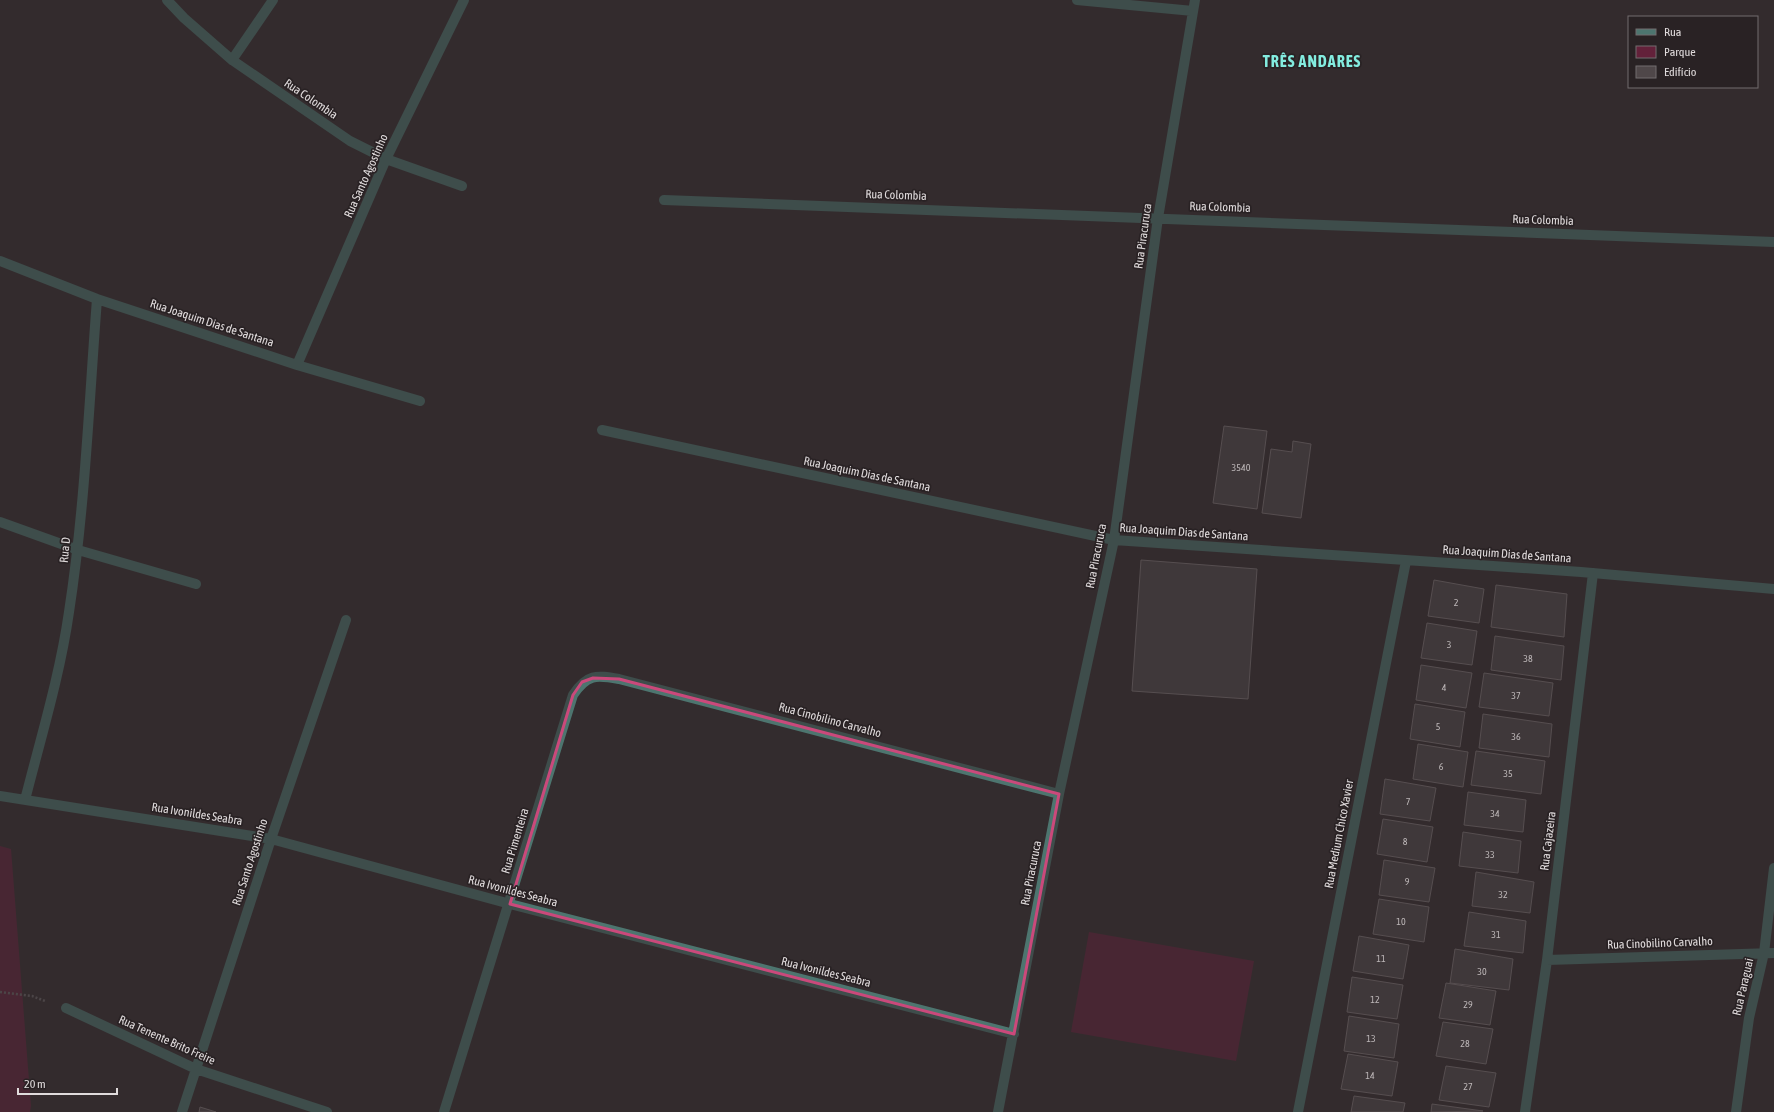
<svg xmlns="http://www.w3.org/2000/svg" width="1774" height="1112" font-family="'Asap Condensed',sans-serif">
	<rect width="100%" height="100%" fill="#332c2e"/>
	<path fill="#63213a" d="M0,846L11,849L31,1106L30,1112H0Z
		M1089,932L1254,961L1236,1061L1071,1032Z"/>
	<path fill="#4f4749" stroke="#807779" d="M1224,426L1267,431L1257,509L1213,503Z
		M1293,441L1311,444L1301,518L1262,513L1271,449L1292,452Z
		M1141,560L1257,569L1248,699L1132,691Z
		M1434,580L1484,589L1479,623L1428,616Z
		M1496,585L1567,594L1564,637L1491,627Z
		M1427,623L1477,631L1472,665L1421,658Z
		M1495,636L1564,646L1561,680L1491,670Z
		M1421,665L1472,673L1466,708L1416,700Z
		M1484,673L1553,683L1549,716L1479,707Z
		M1415,704L1465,712L1460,747L1410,739Z
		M1483,714L1552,724L1549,757L1479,748Z
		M1418,744L1468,752L1463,787L1413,779Z
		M1476,751L1545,761L1541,794L1471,785Z
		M1385,779L1436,788L1430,821L1380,814Z
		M1468,792L1526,800L1523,832L1464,825Z
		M1383,819L1433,827L1427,862L1377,854Z
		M1463,832L1521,841L1518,873L1459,866Z
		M1384,860L1435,868L1429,902L1379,895Z
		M1476,872L1534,882L1530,913L1472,906Z
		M1379,899L1429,907L1424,942L1373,934Z
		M1469,912L1526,921L1523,953L1464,946Z
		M1359,936L1409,945L1403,979L1353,971Z
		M1455,949L1513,959L1509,990L1450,983Z
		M1352,977L1403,985L1397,1019L1347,1012Z
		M1446,983L1496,991L1490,1025L1439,1018Z
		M1349,1016L1399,1024L1394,1058L1344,1051Z
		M1443,1022L1493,1029L1486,1064L1436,1056Z
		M1348,1054L1398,1062L1392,1096L1341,1089Z
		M1446,1066L1496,1073L1489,1107L1439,1100Z
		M1354,1096L1405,1103L1403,1112H1351Z
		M1432,1104L1483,1111L1431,1112Z
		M200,1107L216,1112H199Z"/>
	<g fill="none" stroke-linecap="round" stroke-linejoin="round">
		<path stroke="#6b6567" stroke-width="2.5" stroke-dasharray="2 2" stroke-linecap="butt" d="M0,992L32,996L45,1001"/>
		<path stroke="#4d756f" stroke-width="10" d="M167,0L184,18L232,60L350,141L386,159L462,186
			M1077,0L1193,11
			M232,60L273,0
			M664,200L1774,242
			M0,261L97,299L297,365L420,401
			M297,365L386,159L464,0
			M602,430L1114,540L1581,572L1774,589
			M0,522L78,550L196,584
			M0,796L271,839L510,904L1014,1034
			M25,800C41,737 60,675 69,612C85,508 89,403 97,299
			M1547,960L1774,953
			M66,1008L196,1069L327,1112
			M182,1112L271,839L346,620
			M444,1112L573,695C587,674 596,675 619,679L1059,794
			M998,1112L1059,794L1114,540L1158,218L1195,0
			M1298,1112L1406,561
			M1525,1112L1547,960L1593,573
			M1736,1112L1749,1018L1764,953L1774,868"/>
	</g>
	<path d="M0 0H1774V1112H0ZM593,678L619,679L1059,794L1014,1034L510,904L573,695L582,682Z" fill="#332c2e" fill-opacity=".55" fill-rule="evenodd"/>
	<path fill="none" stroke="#ca497b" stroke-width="3" stroke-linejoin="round" d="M593,678L619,679L1059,794L1014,1034L510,904L573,695L582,682Z"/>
	<g text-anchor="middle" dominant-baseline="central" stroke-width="3.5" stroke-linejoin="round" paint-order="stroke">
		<g font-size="10" fill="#bcb6b7">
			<text x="1241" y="467">3540</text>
			<text x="1456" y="602">2</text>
			<text x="1449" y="644">3</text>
			<text x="1528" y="658">38</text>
			<text x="1444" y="687">4</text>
			<text x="1516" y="695">37</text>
			<text x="1438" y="726">5</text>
			<text x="1516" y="736">36</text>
			<text x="1441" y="766">6</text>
			<text x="1508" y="773">35</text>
			<text x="1408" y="801">7</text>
			<text x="1495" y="813">34</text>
			<text x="1405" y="841">8</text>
			<text x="1490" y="854">33</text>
			<text x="1407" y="881">9</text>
			<text x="1503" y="894">32</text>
			<text x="1401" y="921">10</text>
			<text x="1496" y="934">31</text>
			<text x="1381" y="958">11</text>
			<text x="1482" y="971">30</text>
			<text x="1375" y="999">12</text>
			<text x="1468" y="1004">29</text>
			<text x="1371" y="1038">13</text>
			<text x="1465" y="1043">28</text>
			<text x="1370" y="1075">14</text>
			<text x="1468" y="1086">27</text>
		</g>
		<g font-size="12" fill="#e0dbdc" stroke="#292224">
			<text transform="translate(311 99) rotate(34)">Rua Colombia</text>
			<text transform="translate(366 176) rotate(-66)">Rua Santo Agostinho</text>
			<text transform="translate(896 195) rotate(2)">Rua Colombia</text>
			<text transform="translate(1220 207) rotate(2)">Rua Colombia</text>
			<text transform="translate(1543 220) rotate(2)">Rua Colombia</text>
			<text transform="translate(1143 236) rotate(-82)">Rua Piracuruca</text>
			<text transform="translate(212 323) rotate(18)">Rua Joaquim Dias de Santana</text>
			<text transform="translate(867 474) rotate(12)">Rua Joaquim Dias de Santana</text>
			<text transform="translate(1184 532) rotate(4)">Rua Joaquim Dias de Santana</text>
			<text transform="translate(65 550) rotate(-84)">Rua D</text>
			<text transform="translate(1507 554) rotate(4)">Rua Joaquim Dias de Santana</text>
			<text transform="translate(1096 556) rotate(-79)">Rua Piracuruca</text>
			<text transform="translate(830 720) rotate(15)">Rua Cinobilino Carvalho</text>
			<text transform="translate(197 814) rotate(9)">Rua Ivonildes Seabra</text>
			<text transform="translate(1339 834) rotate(-79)">Rua Medium Chico Xavier</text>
			<text transform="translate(515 841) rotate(-73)">Rua Pimenteira</text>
			<text transform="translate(1548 841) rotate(-83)">Rua Cajazeira</text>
			<text transform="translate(250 862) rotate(-72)">Rua Santo Agostinho</text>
			<text transform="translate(1031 873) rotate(-79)">Rua Piracuruca</text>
			<text transform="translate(513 891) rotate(15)">Rua Ivonildes Seabra</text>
			<text transform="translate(1660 943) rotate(-2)">Rua Cinobilino Carvalho</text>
			<text transform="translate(826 972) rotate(14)">Rua Ivonildes Seabra</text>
			<text transform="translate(1743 987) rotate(-77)">Rua Paraguai</text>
			<text transform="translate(167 1040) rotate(24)">Rua Tenente Brito Freire</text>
		</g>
		<g font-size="16" font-weight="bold" letter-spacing="1" fill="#83ecdf" stroke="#292224">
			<text x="1312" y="61">TRÊS ANDARES</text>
		</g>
	</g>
	<rect x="1628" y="16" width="130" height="72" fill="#292224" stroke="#726c6e"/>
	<rect x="1636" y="29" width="20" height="6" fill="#4d756f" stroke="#726c6e"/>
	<text x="1664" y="36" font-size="12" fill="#e0dbdc">Rua</text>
	<rect x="1636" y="46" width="20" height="12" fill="#63213a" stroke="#726c6e"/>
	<text x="1664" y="56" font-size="12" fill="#e0dbdc">Parque</text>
	<rect x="1636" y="66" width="20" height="12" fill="#4f4749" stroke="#726c6e"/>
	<text x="1664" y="76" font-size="12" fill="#e0dbdc">Edifício</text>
	<path d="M18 1088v6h99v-6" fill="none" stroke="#e0dbdc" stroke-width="2"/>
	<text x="24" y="1088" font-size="12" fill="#e0dbdc" stroke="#292224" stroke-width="3" paint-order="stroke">20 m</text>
</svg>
